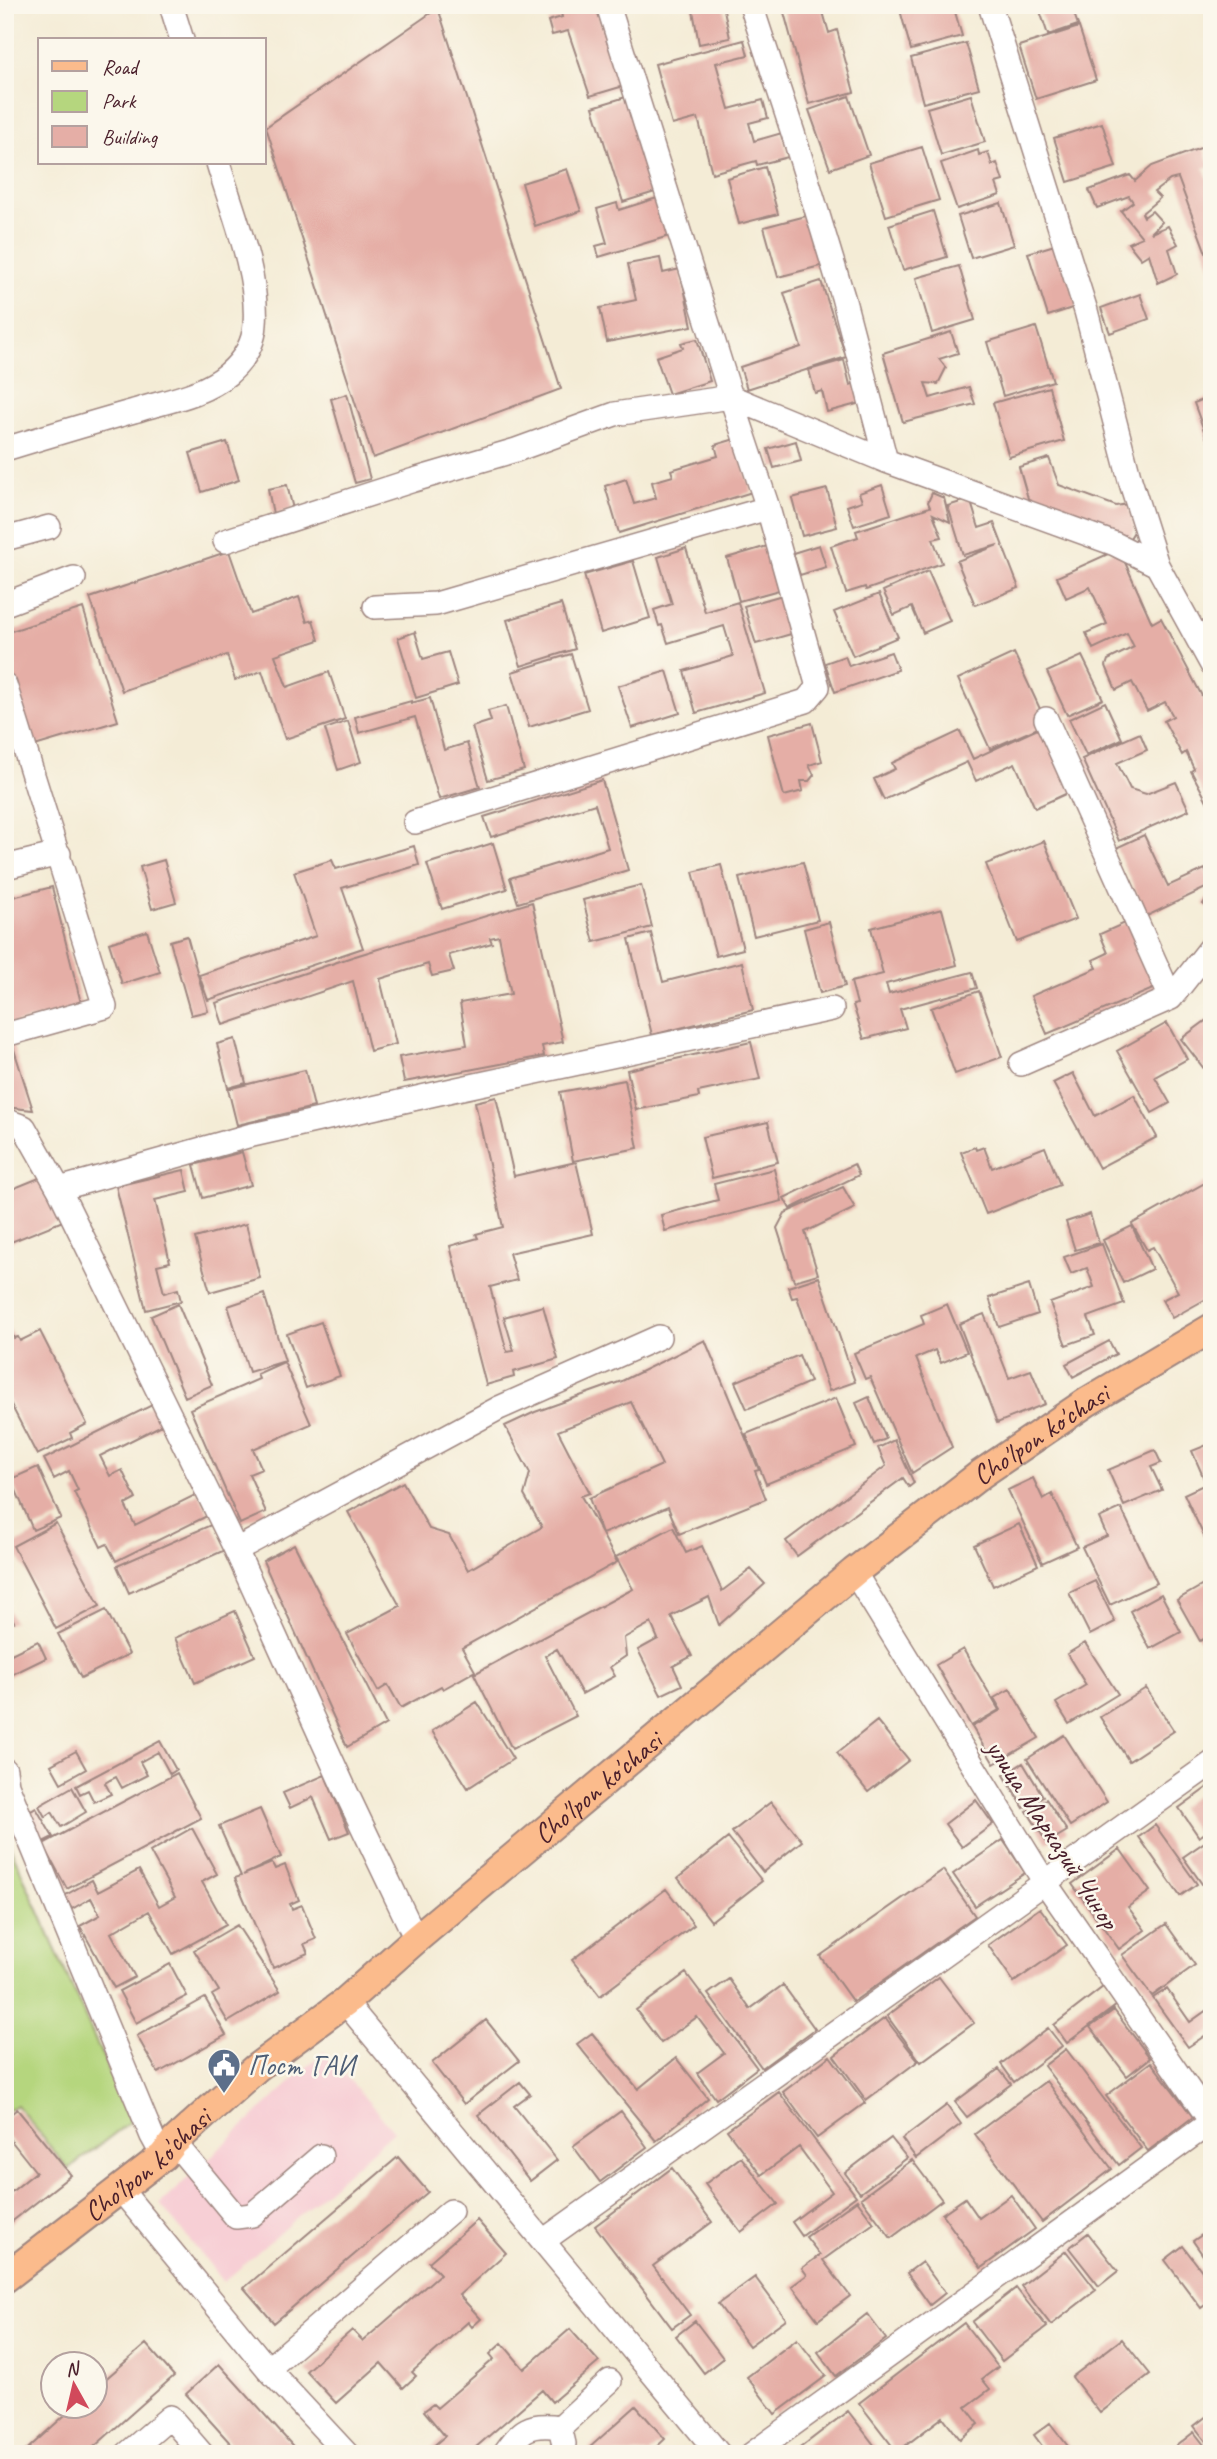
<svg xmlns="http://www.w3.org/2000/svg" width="1217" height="2459" font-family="Caveat,sans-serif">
	<rect width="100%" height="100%" fill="#fbf7ec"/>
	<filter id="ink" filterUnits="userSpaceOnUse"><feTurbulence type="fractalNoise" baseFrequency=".0143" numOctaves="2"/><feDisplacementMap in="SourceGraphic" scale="14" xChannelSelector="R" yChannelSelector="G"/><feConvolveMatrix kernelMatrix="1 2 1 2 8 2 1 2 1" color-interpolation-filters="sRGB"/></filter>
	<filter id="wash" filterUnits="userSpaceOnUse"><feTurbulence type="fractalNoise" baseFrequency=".00686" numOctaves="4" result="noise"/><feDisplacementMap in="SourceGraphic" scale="28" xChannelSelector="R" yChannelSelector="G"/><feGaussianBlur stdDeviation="1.57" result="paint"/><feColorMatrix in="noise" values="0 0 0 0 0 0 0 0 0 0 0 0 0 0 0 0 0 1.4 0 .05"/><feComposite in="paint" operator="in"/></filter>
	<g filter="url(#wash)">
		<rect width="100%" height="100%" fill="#f4ecd6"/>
		<path fill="#f7cfd5" d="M324,2051L394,2131L224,2282L160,2204Z"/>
		<path fill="#b5d67e" stroke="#807a54" stroke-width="2" d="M5,1835L131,2121L68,2169L17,2105L5,2113Z"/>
		<g id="blocks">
			<path fill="#e5aea6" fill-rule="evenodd" d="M559,5H596L609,48L616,46L627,85L590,96L568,31L552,35L548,21L562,17Z
				M692,5H723L730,38L699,44Z
				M782,5H821L829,33L837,30L854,92L809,104Z
				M918,5H953L962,36L911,50L900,10Z
				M1038,5H1071L1078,25L1048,35Z
				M438,8L561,389L373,458L266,127Z
				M1079,27L1096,80L1036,99L1019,46Z
				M744,40L748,55L716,63L729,109L763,100L768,118L749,123L754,141L782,133L788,157L757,165L756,161L712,173L698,118L672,125L655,64Z
				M966,43L979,88L923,103L911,58Z
				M971,95L985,142L941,155L927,108Z
				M629,96L658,191L623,202L593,107Z
				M849,96L869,155L830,169L809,110Z
				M1102,123L1116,167L1068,182L1054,138Z
				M922,147L939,200L886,216L869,163Z
				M1203,147L1210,166L1204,168L1212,191V269L1178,178L1170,180L1154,192L1160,198L1142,213L1144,217L1152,211L1162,222L1151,233L1168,226L1178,244L1169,249L1177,274L1158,283L1149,254L1141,259L1128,243L1142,237L1121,211L1133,202L1129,196L1097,208L1089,190L1130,175L1135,181L1152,166Z
				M978,150L979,155L988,152L992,165L997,163L1003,181L996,183L1000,195L957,209L941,163Z
				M765,167L778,214L739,224L727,178Z
				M567,169L581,211L535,226L522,183Z
				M657,198L669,236L599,257L596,246L607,243L597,209L617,203L619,210Z
				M1001,203L1014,245L971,258L958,216Z
				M933,211L947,257L903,270L889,225Z
				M810,215L824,265L778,277L764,227Z
				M1058,244L1078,306L1048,316L1028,253Z
				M660,258L663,273L680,269L692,326L607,342L600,308L636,300L628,264Z
				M959,266L975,320L932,333L916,278Z
				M821,281L846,357L747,389L740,367L801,347L784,293Z
				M1140,294L1149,319L1110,333L1101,308Z
				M1036,327L1053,381L1003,396L987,342Z
				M951,332L958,353L939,359L946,368L938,384L925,383L930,398L969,387L975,404L903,422L883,353Z
				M697,339L710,381L669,394L656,357L683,348L681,343Z
				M844,360L850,385L856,383L861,403L827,412L822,391L815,393L809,370Z
				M1049,387L1064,441L1009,457L993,403Z
				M347,394L370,479L355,483L331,399Z
				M1212,396V450H1211L1194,403Z
				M735,439L752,492L619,533L605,486L626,479L634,504L656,498L652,482L673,476L671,470L718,456L715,445Z
				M796,441L801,461L774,468L768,449Z
				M227,442L239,480L202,492L190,453Z
				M1049,458L1059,485L1116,506L1128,504L1135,530L1130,538L1117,540L1031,509L1019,467Z
				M287,485L293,509L273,514L268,489Z
				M882,485L891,514L854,526L847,506L862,501L859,493Z
				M827,489L837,527L802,536L792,498Z
				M932,493L944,498L950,522L933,514L942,537L933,539L942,563L866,590L865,587L846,593L831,546L858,537L856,531L930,507L928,502Z
				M970,499L979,528L994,523L1019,588L975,605L957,561L998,545L963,555L948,506Z
				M774,544L786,588L739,601L727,558Z
				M819,545L826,567L800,575L793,553Z
				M686,548L705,612L738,602L765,693L696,713L684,671L733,656L724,626L668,643L662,625L659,626L654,610L672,604L658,557Z
				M1119,549L1152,623L1161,618L1212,715V801L1208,803L1191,771L1194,769L1186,752L1182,755L1164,721L1173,716L1165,702L1147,711L1132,682L1116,690L1106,666L1108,660L1134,647L1127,633L1093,649L1086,633L1107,624L1090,587L1066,598L1057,577Z
				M229,551L251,614L299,597L307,622L313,620L319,640L275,655L287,687L329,672L345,719L285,739L262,671L235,680L227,655L122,691L90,598Z
				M633,561L650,618L601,633L584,575Z
				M928,571L950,621L923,633L912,607L894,615L883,591Z
				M786,594L798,632L756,644L744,606Z
				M879,594L898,637L853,656L834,612Z
				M561,604L575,649L521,666L507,620Z
				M83,608L118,721L28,748L5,674V633Z
				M415,632L423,659L448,652L458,685L416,698L398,638Z
				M891,652L898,670L835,692L825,663L845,656L849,666Z
				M1014,653L1047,724L990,749L958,679Z
				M571,654L588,709L529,727L512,672Z
				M1082,656L1103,699L1067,715L1047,672Z
				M667,671L680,713L632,728L618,686Z
				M430,698L444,750L467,743L480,787L439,799L415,717L359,733L355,717L411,701V703Z
				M1105,702L1122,739L1086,755L1069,719Z
				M506,706L524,770L488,780L472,727L491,721L488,711Z
				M348,721L361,762L338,770L325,729Z
				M812,723L822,761L809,765L814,775L809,781H801L803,791L784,796L768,735Z
				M1042,727L1072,791L1035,808L1015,763L976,781L967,762L884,800L874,779L895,769L892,763L960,731L973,759Z
				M1140,733L1147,750L1117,763L1130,789L1146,794L1176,782L1189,810L1119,841L1082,759Z
				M602,780L628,870L518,903L510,878L608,848L595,804L491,837L484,817Z
				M1144,835L1168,886L1205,869L1212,885L1147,916L1116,848Z
				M1044,841L1076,919L1017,942L986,864Z
				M493,843L507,889L442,909L427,864Z
				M414,846L419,865L342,888L363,948L208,1000L199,975L316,936L294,872L332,860L336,869Z
				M164,860L176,902L152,909L140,867Z
				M803,862L818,920L754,936L739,878Z
				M721,865L743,949L716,956L693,872Z
				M641,885L652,927L594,942L583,900Z
				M52,887L82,1007L5,1026V899Z
				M1212,891V911L1203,904Z
				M532,902L563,1042L542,1046L544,1056L404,1082L399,1057L467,1045L460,1003L511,994L499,936L490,938L492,943L449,955L454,971L432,976L428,964L380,979L396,1044L370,1051L353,981L223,1025L216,1003L352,957Z
				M942,909L957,965L886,984L889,994L972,972L977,988L900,1009L906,1028L864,1039L853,1005L857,1004L851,982L883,974L871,928Z
				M1132,920L1160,986L1047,1034L1031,996L1097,968L1093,960L1108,953L1100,934Z
				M829,922L845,986L820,993L804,929Z
				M147,931L160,972L122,984L109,943Z
				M651,933L663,982L742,962L753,1010L652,1035L629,939Z
				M187,936L208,1011L191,1015L170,941Z
				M979,991L1002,1057L955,1074L931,1008Z
				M1212,1016V1079L1181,1039Z
				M1167,1023L1187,1059L1155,1077L1170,1103L1152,1113L1117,1051Z
				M235,1039L246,1083L228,1088L217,1044Z
				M11,1040L33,1110L5,1107V1042Z
				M751,1042L760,1079L698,1092L699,1097L636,1110L627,1070Z
				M305,1070L314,1107L237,1125L228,1089Z
				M1073,1073L1095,1116L1134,1095L1157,1137L1099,1168L1053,1083Z
				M625,1080L638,1148L573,1161L560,1092Z
				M496,1097L514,1176L576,1162L593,1234L509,1253L517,1280L490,1287L507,1352L514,1351L504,1317L543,1306L558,1359L513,1372L514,1377L486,1385L450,1246L478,1238L476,1234L503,1227L475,1102Z
				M768,1122L778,1162L712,1178L702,1137Z
				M975,1147L976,1150L984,1147L992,1168L1045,1147L1060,1185L986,1214L961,1152Z
				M242,1152L251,1185L203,1198L194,1165Z
				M854,1164L859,1175L790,1209L784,1198Z
				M774,1169L782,1201L665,1231L661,1215L718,1200L714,1184Z
				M184,1170L189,1192L155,1200L170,1262L157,1265L164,1293L178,1289L181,1301L146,1310L116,1186Z
				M44,1176L63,1221L11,1242L5,1228V1192Z
				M1212,1179V1299L1208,1298L1172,1318L1162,1300L1178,1292L1153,1247L1147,1250L1132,1224Z
				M843,1187L855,1208L805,1232L818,1274L794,1281L777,1228L785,1213Z
				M1090,1214L1099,1243L1075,1250L1066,1222Z
				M246,1224L260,1278L210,1292L195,1238Z
				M1132,1226L1152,1269L1123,1283L1103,1240Z
				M1102,1244L1124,1304L1088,1317L1095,1335L1066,1345L1050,1303L1094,1287L1087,1268L1071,1274L1064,1257Z
				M819,1277L855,1382L829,1391L797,1297L792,1298L788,1287Z
				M1029,1285L1038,1314L999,1327L989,1298Z
				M264,1294L285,1361L249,1372L228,1306Z
				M178,1304L212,1385L185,1397L151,1316Z
				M947,1304L967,1352L941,1363L935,1350L916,1358L952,1447L912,1473L870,1377L865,1379L854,1353L924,1324L921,1315Z
				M984,1314L1009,1378L1031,1370L1045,1404L997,1423L959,1324Z
				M5,1321L14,1338L18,1337L20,1341L40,1331L87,1424L70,1433L72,1438L37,1455L5,1393Z
				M321,1322L340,1376L306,1388L287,1334Z
				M705,1340L759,1470L755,1471L766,1499L679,1534L668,1507L602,1534L617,1562L462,1648L475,1671L443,1689L441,1686L401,1708L388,1685L378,1691L347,1634L400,1606L348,1512L403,1482L429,1529L449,1535L468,1570L542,1527L524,1495L530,1473L505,1426L535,1412L622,1381ZM631,1402L662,1465L589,1498L602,1534L581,1496L590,1493L558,1431Z
				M1109,1341L1116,1354L1073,1377L1066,1364Z
				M799,1355L810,1382L747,1409L735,1382Z
				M284,1362L311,1424L253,1449L262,1469L249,1474L266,1512L240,1524L190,1409L259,1379L257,1374Z
				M869,1397L886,1439L874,1444L856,1403Z
				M836,1398L856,1447L766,1484L746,1434Z
				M156,1403L166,1423L100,1456L110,1476L122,1470L136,1499L125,1505L135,1525L199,1493L209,1515L116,1561L107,1544L101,1547L74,1492L78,1490L69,1471L54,1479L44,1459Z
				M894,1440L914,1483L909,1487L903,1478L797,1556L786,1541L886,1466L878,1448Z
				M1212,1443V1478L1205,1481L1192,1451Z
				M1155,1450L1161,1463L1151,1467L1162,1490L1124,1506L1108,1470Z
				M38,1467L61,1518L33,1530L11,1479Z
				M1033,1478L1043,1499L1052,1494L1077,1547L1042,1563L1008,1490Z
				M1212,1481V1553L1184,1494Z
				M1121,1508L1157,1583L1110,1605L1082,1547L1107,1536L1099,1518Z
				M56,1523L100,1606L56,1629L13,1546Z
				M213,1524L225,1550L129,1593L117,1566Z
				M1019,1524L1038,1565L993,1586L974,1545Z
				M673,1527L686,1553L702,1546L722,1591L751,1569L765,1584L719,1625L709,1597L671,1616L692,1656L673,1666L682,1685L661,1695L638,1650L658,1639L651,1623L624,1638L626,1656L610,1667L615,1676L582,1694L557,1649L545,1656L576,1716L512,1749L474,1674L633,1589L616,1557Z
				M294,1544L386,1724L347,1747L263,1561Z
				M1212,1580V1635L1200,1641L1177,1600Z
				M1095,1581L1115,1622L1090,1635L1069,1593Z
				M1161,1594L1181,1632L1150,1649L1130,1611Z
				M5,1603L14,1622L5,1625Z
				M106,1610L129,1654L81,1678L58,1634Z
				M235,1611L255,1656L195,1683L175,1638Z
				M38,1641L46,1658L5,1678V1657Z
				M1085,1643L1118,1694L1069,1724L1056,1703L1086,1685L1067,1654Z
				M963,1649L999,1710L971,1726L936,1665Z
				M1146,1688L1174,1731L1129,1761L1100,1717Z
				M1010,1689L1039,1738L994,1764L972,1727L1001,1710L994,1698Z
				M477,1702L513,1759L468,1788L432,1731Z
				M877,1721L909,1760L868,1792L837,1753Z
				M1064,1735L1107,1802L1070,1826L1027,1759Z
				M160,1741L176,1770L170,1774L158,1752L140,1762L147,1775L122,1788L116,1777L110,1780L105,1783L111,1794L94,1802L88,1790L80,1794L76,1786Z
				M76,1751L86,1769L61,1783L51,1765Z
				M1023,1763L1043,1796L1024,1808L1004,1775Z
				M177,1773L201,1818L67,1889L43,1844Z
				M325,1775L349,1832L331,1839L313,1797L290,1808L283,1793Z
				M1212,1784V1828L1199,1837L1179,1808Z
				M72,1787L86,1812L61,1827L52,1812L45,1817L39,1806Z
				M1046,1799L1067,1831L1047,1843L1027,1811Z
				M976,1800L993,1824L962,1847L945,1824Z
				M771,1802L802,1841L763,1872L732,1832Z
				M36,1808L53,1837L39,1844L23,1816Z
				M260,1809L281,1857L243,1875L272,1863L275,1869L285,1865L299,1900L290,1904L291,1906L292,1909L302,1905L316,1939L304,1944L308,1953L273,1968L235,1878L241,1876L219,1826Z
				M1155,1825L1197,1884L1180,1896L1139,1837Z
				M192,1828L217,1874L202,1882L226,1925L173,1954L149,1911L111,1933L135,1977L114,1988L80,1926L100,1915L91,1898L72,1909L64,1896L92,1880L98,1892L139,1870L159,1906L175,1897L150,1852Z
				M1212,1837V1898L1183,1857Z
				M728,1838L762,1881L711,1921L678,1878Z
				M1003,1840L1025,1873L975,1906L953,1874Z
				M1120,1849L1150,1891L1128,1907L1145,1930L1119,1949L1072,1884Z
				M943,1870L975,1916L853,2002L820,1956Z
				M666,1889L694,1925L600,1996L572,1960Z
				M1040,1908L1067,1945L1014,1982L988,1945Z
				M1166,1924L1195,1965L1152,1996L1122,1955Z
				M237,1925L280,1991L228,2022L212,1995L219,1991L194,1950Z
				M170,1964L187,1996L136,2023L119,1991Z
				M686,1973L757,2068L716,2099L697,2073L724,2053L697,2017L661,2043L636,2010Z
				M939,1977L974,2023L921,2062L887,2016Z
				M729,1979L750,2009L783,1985L815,2029L762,2068L708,1994Z
				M1103,1987L1117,2005L1067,2043L1054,2025Z
				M1167,1989L1190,2022L1207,2010L1212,2017V2031L1188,2047L1153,1998Z
				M205,1998L226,2035L158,2073L137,2036Z
				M1114,2010L1150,2058L1127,2076L1090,2027Z
				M885,2018L918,2061L866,2100L834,2056Z
				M486,2020L519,2061L464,2104L432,2063Z
				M1048,2028L1062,2046L1014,2082L1001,2064Z
				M592,2033L638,2089L676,2058L708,2098L656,2141L577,2044Z
				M1066,2049L1141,2148L1119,2165L1044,2066Z
				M830,2056L865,2103L817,2138L783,2092Z
				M1151,2062L1193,2117L1148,2151L1106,2096Z
				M999,2069L1011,2084L967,2117L955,2102Z
				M1046,2081L1112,2169L1042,2222L975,2134Z
				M520,2082L530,2094L514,2106L557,2160L530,2181L478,2115Z
				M779,2092L856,2196L802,2236L792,2222L832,2192L799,2147L761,2175L727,2130Z
				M947,2105L961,2124L916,2158L902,2139Z
				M17,2109L71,2175L5,2227V2197L36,2172L5,2133V2119Z
				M621,2111L647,2147L600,2182L573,2146Z
				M891,2138L907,2158L860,2193L845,2173Z
				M398,2157L428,2192L274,2323L244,2288Z
				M741,2157L778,2204L741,2232L705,2184Z
				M912,2160L942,2200L891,2238L861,2198Z
				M672,2168L712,2222L653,2266L690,2315L672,2328L595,2226Z
				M1011,2195L1035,2229L981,2268L942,2214L965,2198L979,2218Z
				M857,2200L874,2223L823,2260L850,2296L818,2320L792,2286L807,2275L802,2268L820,2255L806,2237Z
				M477,2220L506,2253L459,2295L481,2319L472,2327L468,2322L412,2372L416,2376L403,2388L381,2363L336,2403L306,2371L352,2330L363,2341L440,2274L429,2262Z
				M1212,2228V2268L1193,2241Z
				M1088,2233L1118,2271L1099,2286L1069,2248Z
				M1183,2246L1212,2284V2300L1201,2308L1165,2260Z
				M1066,2251L1096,2290L1051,2325L1021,2286Z
				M922,2262L945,2293L930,2305L907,2273Z
				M755,2277L786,2319L749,2346L718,2304Z
				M1016,2288L1047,2327L1002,2361L972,2322Z
				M867,2314L886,2339L836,2376L818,2352Z
				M695,2321L723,2358L704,2373L676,2336Z
				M964,2323L998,2367L982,2379L990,2389L966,2407L979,2424L960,2439L943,2417L897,2452L859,2403Z
				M570,2329L599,2362L552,2402L542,2390L468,2454H424L445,2436L424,2411L433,2404L437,2408L494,2359L490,2354L502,2343L524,2369Z
				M797,2339L826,2376L775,2414L747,2377Z
				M1122,2339L1150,2374L1100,2413L1072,2377Z
				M146,2344L174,2376L86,2454H22L75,2406H94V2389Z
				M219,2364L300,2454H240L186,2394Z
				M636,2406L665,2439L649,2454H594L589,2448Z
				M848,2411L881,2454H798L796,2451Z
				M1212,2412V2449L1194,2426Z
				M1050,2423L1074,2454H1048L1034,2435Z
				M1194,2432L1211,2454H1166Z"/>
		</g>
	</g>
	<g filter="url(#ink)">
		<use href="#blocks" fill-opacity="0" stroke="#9f8680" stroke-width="2"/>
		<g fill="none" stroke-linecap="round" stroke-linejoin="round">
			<defs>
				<path id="minor" d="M171,5L182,40
					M751,5L793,133L843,297L886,461
					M990,5L1086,311L1130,480L1157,565
					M5,449C48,436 91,423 134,411C165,401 202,396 228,374C243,361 254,344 255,324C259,275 232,210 218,163
					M5,539L49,527
					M225,541L414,480L516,450L615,414L731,397L886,461L1115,544L1157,565L1212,665
					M5,604L74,578
					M375,607L436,604L768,508
					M5,685L105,1007L5,1035
					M1046,719L1171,998
					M415,822L806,701L818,687L768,508L731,397L608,5
					M5,867L59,854
					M1021,1064L1171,998L1212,946
					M5,1123L10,1122L24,1127L59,1189L236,1550L346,1792L416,1939
					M59,1189L248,1136L457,1089L832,1009
					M236,1550L499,1408L659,1337
					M854,1572L1044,1881L1212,2123
					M5,1770L7,1785L152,2136L163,2156
					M345,2002L719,2454
					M174,2142L236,2217L252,2215L321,2156
					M121,2190L268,2369L347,2454
					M543,2241L1212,1763
					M268,2369L451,2211
					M127,2454L170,2417L202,2454
					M504,2454C521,2430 529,2422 560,2427L610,2381
					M560,2454L564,2444L560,2427
					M752,2454L1211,2122"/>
				<g id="major">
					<path id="s1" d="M5,2278L163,2156L174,2142L256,2068L345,2002L416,1939L854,1572L981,1474L1087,1402L1212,1328"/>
				</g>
			</defs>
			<use href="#minor" stroke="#9f8680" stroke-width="26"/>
			<use href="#major" stroke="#9f8680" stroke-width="32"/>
			<use href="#minor" stroke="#fff" stroke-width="23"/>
			<use href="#major" stroke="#fbbb8c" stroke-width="28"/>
		</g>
	</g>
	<defs>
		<symbol id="civic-pin" viewBox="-11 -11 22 30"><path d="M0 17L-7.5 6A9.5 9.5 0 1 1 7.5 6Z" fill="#5c6f8a" stroke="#fbf7ec"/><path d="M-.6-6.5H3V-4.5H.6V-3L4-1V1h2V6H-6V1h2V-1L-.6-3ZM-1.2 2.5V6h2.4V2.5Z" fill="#fff"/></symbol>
	</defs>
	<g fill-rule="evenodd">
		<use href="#civic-pin" x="205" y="2046" width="38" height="52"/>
	</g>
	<g text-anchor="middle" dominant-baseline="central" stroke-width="5" stroke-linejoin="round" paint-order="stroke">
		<g font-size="28" fill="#4a1f2b" stroke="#fbf7ec">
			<text stroke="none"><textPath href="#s1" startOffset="1337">Cho'lpon ko'chasi</textPath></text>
			<text stroke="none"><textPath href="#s1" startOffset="770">Cho'lpon ko'chasi</textPath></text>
			<text transform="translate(1053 1834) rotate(57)">улица Марказий Чинор</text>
			<text stroke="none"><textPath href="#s1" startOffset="182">Cho'lpon ko'chasi</textPath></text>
		</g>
		<g font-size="28" fill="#4e5e75" stroke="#fbf7ec" text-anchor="start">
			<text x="248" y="2065">Пост ГАИ</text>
		</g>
	</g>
	<rect width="1217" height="2459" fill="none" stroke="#fbf7ec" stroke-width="28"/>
	<rect x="38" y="38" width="228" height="126" fill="#fbf7ec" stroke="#b4a19f" stroke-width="2"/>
	<rect x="52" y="61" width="35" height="10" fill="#fbbb8c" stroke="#b4a19f" stroke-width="2"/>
	<text x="102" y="74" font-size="21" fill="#4a1f2b">Road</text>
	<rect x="52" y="91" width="35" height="21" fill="#b5d67e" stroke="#b4a19f" stroke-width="2"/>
	<text x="102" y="108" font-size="21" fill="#4a1f2b">Park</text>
	<rect x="52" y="126" width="35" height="21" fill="#e5aea6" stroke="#b4a19f" stroke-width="2"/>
	<text x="102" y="144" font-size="21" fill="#4a1f2b">Building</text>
	<g transform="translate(74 2385) rotate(352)"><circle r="33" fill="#fbf7ec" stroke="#b4a19f" stroke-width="2"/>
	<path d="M0-5L12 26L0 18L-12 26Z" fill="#d1495b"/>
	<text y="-10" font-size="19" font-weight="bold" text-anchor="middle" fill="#4a1f2b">N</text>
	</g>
</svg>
